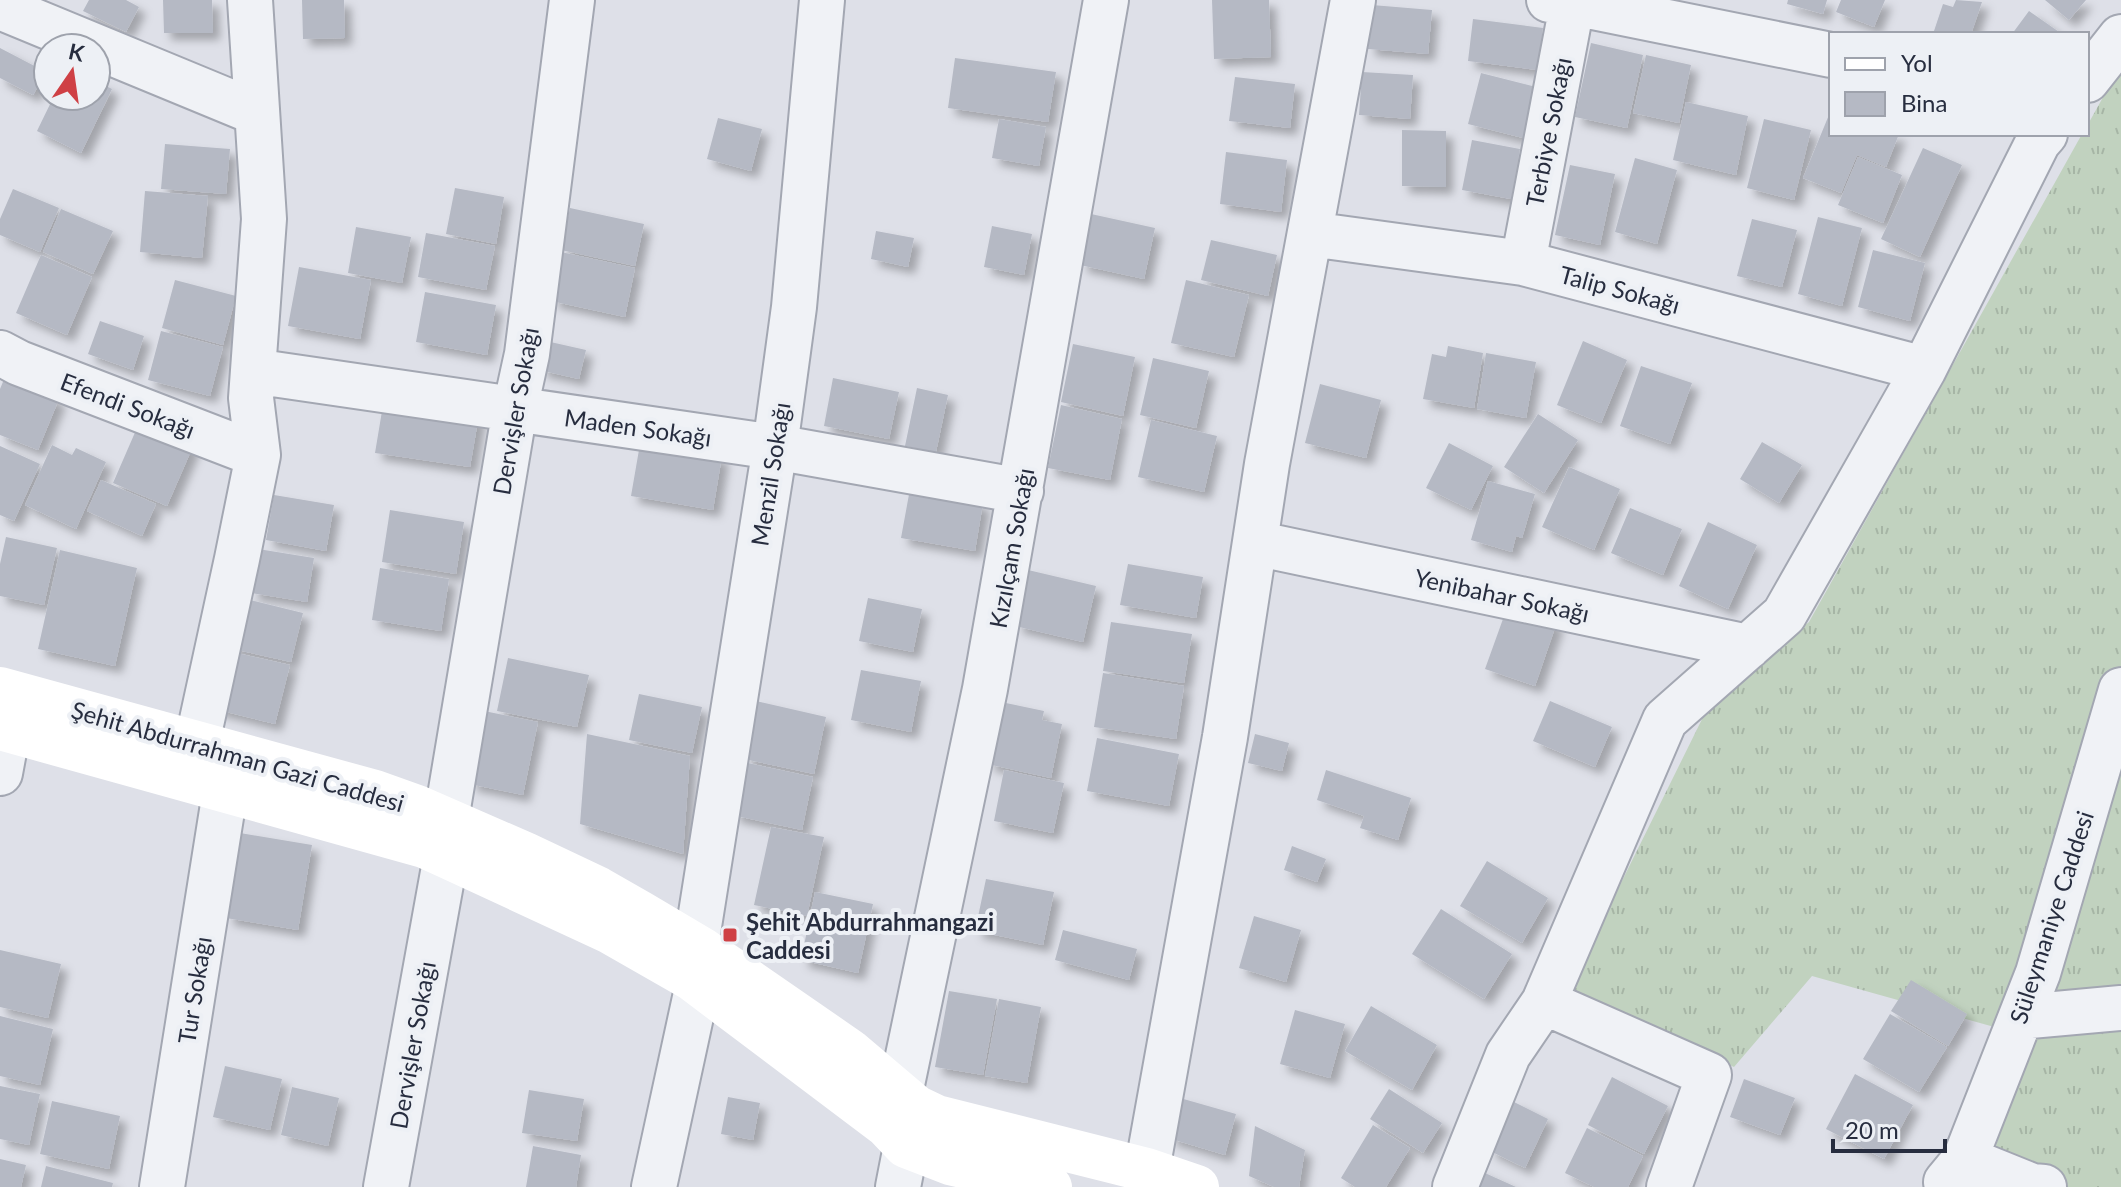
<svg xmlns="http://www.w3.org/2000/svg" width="2121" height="1187" font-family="Lato,sans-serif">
	<defs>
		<pattern id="grass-tufts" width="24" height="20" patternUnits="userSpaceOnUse" patternTransform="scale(2)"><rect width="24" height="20" fill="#c1d2bf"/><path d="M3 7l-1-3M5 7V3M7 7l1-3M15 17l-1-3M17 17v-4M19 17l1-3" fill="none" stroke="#a6b5a5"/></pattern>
		<filter id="shadow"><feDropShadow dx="7" dy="7" stdDeviation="4" flood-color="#0004"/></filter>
	</defs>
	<rect width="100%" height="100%" fill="#dee0e8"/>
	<path fill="url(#grass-tufts)" d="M2121,65V1187H1983L2030,1037L1812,976L1734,1067L1568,990L1712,699L1809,622L2082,134H2087V126Z"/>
	<path fill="#b5b9c4" filter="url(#shadow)" d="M89,0H126L139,7L126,32L83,11Z
		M163,0H212L213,33H164Z
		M302,0H344L345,38L303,39Z
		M1212,0H1269L1271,57L1214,59Z
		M1788,0H1827L1823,14L1787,4Z
		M1841,0H1885L1874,27L1836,12Z
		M1956,0L1982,2L1971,34H1943L1934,31L1943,4L1953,7Z
		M2045,0H2086L2069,20Z
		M1372,5L1432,10L1428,54L1368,49Z
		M2029,11L2062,34H2012Z
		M1473,19L1543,28L1537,70L1468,61Z
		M1591,43L1643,55L1627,128L1575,117Z
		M0,48L46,72L33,95L0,78Z
		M1646,55L1691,65L1679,123L1633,113Z
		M955,58L1056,72L1048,122L948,108Z
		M1362,72L1413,75L1410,119L1359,115Z
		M1481,73L1536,87L1523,138L1468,124Z
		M1235,77L1295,84L1290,128L1229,121Z
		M96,81L112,89L81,153L37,131L54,96H96Z
		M1686,102L1748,116L1736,175L1673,160Z
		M1831,110V134H1899L1886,167L1857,155L1841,193L1803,178Z
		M718,118L762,129L751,171L707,159Z
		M999,119L1046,127L1039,166L992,158Z
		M1764,119L1811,130L1794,200L1747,188Z
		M1402,130L1446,131V187L1402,186Z
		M1472,140L1520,149L1511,199L1462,190Z
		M165,144L230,149L226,194L161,189Z
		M1923,148L1962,165L1920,257L1881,239Z
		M1226,152L1287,160L1281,212L1220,204Z
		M1858,157L1902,175L1883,223L1838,205Z
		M1635,158L1677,170L1657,244L1615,232Z
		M1570,165L1615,174L1600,245L1555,235Z
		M455,188L504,197L496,244L446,234Z
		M13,189L59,208L40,252L0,235V219Z
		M145,191L208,196L202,258L140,252Z
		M570,208L644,224L635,266L561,250Z
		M61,209L113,231L93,274L43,252Z
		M1091,214L1155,228L1144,279L1080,265Z
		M1818,217L1862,228L1842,306L1798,294Z
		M1752,219L1797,230L1782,287L1737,276Z
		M992,226L1032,234L1024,275L984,267Z
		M356,227L411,237L402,283L348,273Z
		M876,231L914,238L908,267L871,259Z
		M426,233L495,246L486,290L418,277Z
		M1211,240L1277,255L1268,296L1201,280Z
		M1873,250L1925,263L1910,321L1858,307Z
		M561,252L635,268L625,317L551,301Z
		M41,255L92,277L67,335L16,313Z
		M299,267L371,280L360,339L288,326Z
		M175,280L236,296L223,345L162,328Z
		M1186,280L1249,295L1234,357L1171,343Z
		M425,292L496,305L487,355L416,342Z
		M100,321L144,336L133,370L88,354Z
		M161,331L223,347L210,396L148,380Z
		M546,341L586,350L579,379L539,370Z
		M1583,341L1627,360L1601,423L1557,405Z
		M1073,344L1135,357L1123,416L1061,402Z
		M1448,346L1483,353L1474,408L1423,399L1432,354L1446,357Z
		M1486,353L1536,362L1526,418L1477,409Z
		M1153,358L1209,371L1196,428L1140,415Z
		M1641,366L1692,383L1670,444L1620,426Z
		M5,377L59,399L38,450L0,435V389Z
		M833,378L899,392L889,439L824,426Z
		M1320,384L1381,400L1366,458L1305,443Z
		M917,388L948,395L936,452L905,446Z
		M384,399L479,415L470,467L375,453Z
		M1061,405L1122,419L1110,480L1048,468Z
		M1538,414L1578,440L1544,493L1504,467Z
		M1151,420L1217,436L1204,492L1138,477Z
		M140,421L194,444L167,506L113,483Z
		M1762,442L1802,465L1779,503L1740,479Z
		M1449,443L1493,466L1471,510L1426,488Z
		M640,444L722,456L713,510L631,496Z
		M52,445L72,455L76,448L106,462L76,529L25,505Z
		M0,446L40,464L14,521L0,515Z
		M1569,467L1620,489L1594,550L1542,527Z
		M101,480L156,504L142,536L87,511Z
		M1488,481L1535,494L1522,538L1516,536L1512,552L1471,540Z
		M910,489L983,503L975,551L901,538Z
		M274,495L334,505L326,551L266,540Z
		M1630,508L1682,529L1663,575L1611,553Z
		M390,510L464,522L456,574L382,562Z
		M1708,522L1757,545L1728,609L1679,586Z
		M6,537L57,548L44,605L0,596V564Z
		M258,549L314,558L307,602L251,593Z
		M60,550L137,568L115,666L38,649Z
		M1128,564L1203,577L1196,618L1120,605Z
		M380,568L449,579L441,631L372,620Z
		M1028,570L1096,586L1083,642L1015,626Z
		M242,598L303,613L291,662L229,648Z
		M868,598L922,609L913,652L859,641Z
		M1508,605L1557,622L1535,686L1485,669Z
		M1111,622L1192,634L1184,683L1103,671Z
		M228,651L290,665L275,724L214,709Z
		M508,658L589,675L577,727L497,711Z
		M861,670L921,681L911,732L851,720Z
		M1103,673L1184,686L1176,739L1094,727Z
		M639,694L702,707L692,753L629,740Z
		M756,701L826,717L814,774L744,759Z
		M1550,701L1612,727L1595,767L1533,741Z
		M1001,702L1044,711L1042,720L1062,724L1051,778L987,764Z
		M484,711L538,722L523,795L469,784Z
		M587,734L690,756L683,854L580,824Z
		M1255,734L1289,743L1282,771L1248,763Z
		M1097,738L1179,754L1169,806L1087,791Z
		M743,762L813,777L802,830L732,815Z
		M1004,770L1064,783L1053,833L994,821Z
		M1326,770L1411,798L1398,840L1360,828L1364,816L1317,800Z
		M771,827L824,837L807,916L754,905Z
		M240,833L312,845L298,930L226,918Z
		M1292,846L1326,859L1317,882L1284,870Z
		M1487,861L1548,898L1522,943L1460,906Z
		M986,879L1054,892L1043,945L975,931Z
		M815,892L873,904L858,973L801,960Z
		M1441,909L1512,954L1484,999L1412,954Z
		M1254,916L1301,930L1286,982L1239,968Z
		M1063,930L1137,949L1129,980L1055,960Z
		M0,950L61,964L48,1018L0,1007Z
		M1911,980L1967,1014L1948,1046L1891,1011Z
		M949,991L997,999L983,1075L935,1067Z
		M999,999L1041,1007L1027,1083L985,1076Z
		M1371,1006L1437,1045L1412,1090L1345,1051Z
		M1295,1010L1345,1024L1330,1078L1280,1064Z
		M1890,1014L1947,1047L1919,1092L1863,1059Z
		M0,1016L53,1029L40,1085L0,1076Z
		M225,1066L282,1079L270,1130L213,1117Z
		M1855,1074L1913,1105L1884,1159L1826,1129Z
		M1612,1077L1668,1106L1644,1154L1588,1125Z
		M1744,1079L1795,1098L1780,1135L1730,1117Z
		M0,1086L40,1094L29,1145L0,1139Z
		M292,1087L339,1098L328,1146L281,1135Z
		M1389,1089L1442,1123L1423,1153L1370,1119Z
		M529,1090L584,1099L577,1141L522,1133Z
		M728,1097L760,1103L753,1140L721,1134Z
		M1180,1098L1236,1114L1225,1155L1168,1138Z
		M52,1101L120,1116L109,1169L40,1154Z
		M1512,1101L1548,1119L1525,1168L1488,1150Z
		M1373,1125L1410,1148L1386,1187H1355L1341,1178Z
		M1255,1126L1305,1150L1299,1187H1274L1249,1176Z
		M1587,1128L1643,1156L1628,1187H1594L1565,1173Z
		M533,1146L581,1155L576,1187H526Z
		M0,1159L26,1165L21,1187H0Z
		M46,1166L113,1183L112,1187H41Z
		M1476,1169L1516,1187H1468Z"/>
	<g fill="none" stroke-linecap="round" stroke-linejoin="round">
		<defs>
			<path id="street" d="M1549,0L1573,3L1831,55
				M0,7L257,113
				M2087,80L2121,37
				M1310,234L1523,263L1924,369
				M1523,263L1573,0
				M0,353L19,363L258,455
				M253,371L775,447L1021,491
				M1255,543L1748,647
				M197,743L237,559L258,455L251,398L264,219L250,0
				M0,773L8,730
				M446,820L515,409L527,354L572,0
				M696,945L775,447L794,307L822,0
				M1544,1002L1709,1075L1669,1187
				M2021,1017L2121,1008
				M900,1094L985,689L1106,0
				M1147,1170L1225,737L1267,464L1353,0
				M1946,1182L1965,1159L2032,1186L2044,1187
				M162,1187L225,792
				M386,1187L446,856
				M654,1187L698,984
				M898,1187L906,1146
				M1455,1187L1508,1055L1544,1002L1665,720L1784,615L1924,369L2038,142L2045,134
				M1957,1187L1965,1159L2038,973L2121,690"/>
		</defs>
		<use href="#street" stroke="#a3a7b2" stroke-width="48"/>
		<use href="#street" stroke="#f0f2f6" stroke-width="44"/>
		<path stroke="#fff" stroke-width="44" d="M0,689L375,792L417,807L525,854L599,889L641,913L703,950L740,975L850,1051L916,1107L937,1117L1147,1170L1197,1187
			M0,728L424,846L446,856L608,931L692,979L887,1126L906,1146L950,1163L1050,1187"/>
	</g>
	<rect fill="#cf4045" stroke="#edf0f5" stroke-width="3" x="722" y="927" width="16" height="16" rx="4"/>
	<g text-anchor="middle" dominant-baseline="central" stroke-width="8" stroke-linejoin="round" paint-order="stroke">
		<g font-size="24" fill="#272d3f" stroke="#edf0f5">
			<text transform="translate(1548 132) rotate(-79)">Terbiye Sokağı</text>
			<text transform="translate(1620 289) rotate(15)">Talip Sokağı</text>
			<text transform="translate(128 405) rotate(21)">Efendi Sokağı</text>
			<text transform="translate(515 411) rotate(-80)">Dervişler Sokağı</text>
			<text transform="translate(638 427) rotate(8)">Maden Sokağı</text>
			<text transform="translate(770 474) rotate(-81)">Menzil Sokağı</text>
			<text transform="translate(1011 548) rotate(-80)">Kızılçam Sokağı</text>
			<text transform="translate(1502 595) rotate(12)">Yenibahar Sokağı</text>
			<text transform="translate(238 756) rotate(16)">Şehit Abdurrahman Gazi Caddesi</text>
			<text transform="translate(2051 917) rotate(-72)">Süleymaniye Caddesi</text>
			<text transform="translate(194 990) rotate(-81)">Tur Sokağı</text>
			<text transform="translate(412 1045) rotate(-80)">Dervişler Sokağı</text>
		</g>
		<g font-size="24" font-weight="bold" fill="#272d3f" stroke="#edf0f5" text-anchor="start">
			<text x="746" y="921">Şehit Abdurrahmangazi<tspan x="746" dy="28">Caddesi</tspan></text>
		</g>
	</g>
	<rect x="1829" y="32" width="260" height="104" fill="#edf0f5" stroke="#9ea2ac" stroke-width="2"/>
	<rect x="1845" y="58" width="40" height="12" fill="#ffffff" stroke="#9ea2ac" stroke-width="2"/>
	<text x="1901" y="72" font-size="24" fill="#272d3f">Yol</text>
	<rect x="1845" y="92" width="40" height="24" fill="#b5b9c4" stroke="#9ea2ac" stroke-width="2"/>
	<text x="1901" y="112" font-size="24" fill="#272d3f">Bina</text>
	<g transform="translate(72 72) rotate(13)"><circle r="38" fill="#edf0f5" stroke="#9ea2ac" stroke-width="2"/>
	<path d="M0-6L14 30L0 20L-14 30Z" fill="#cf4045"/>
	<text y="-12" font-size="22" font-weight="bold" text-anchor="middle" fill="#272d3f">K</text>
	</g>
	<path d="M1833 1139v12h112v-12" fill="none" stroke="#272d3f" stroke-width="4"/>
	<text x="1845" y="1139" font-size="24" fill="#272d3f" stroke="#edf0f5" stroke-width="6" paint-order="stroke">20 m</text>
</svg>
